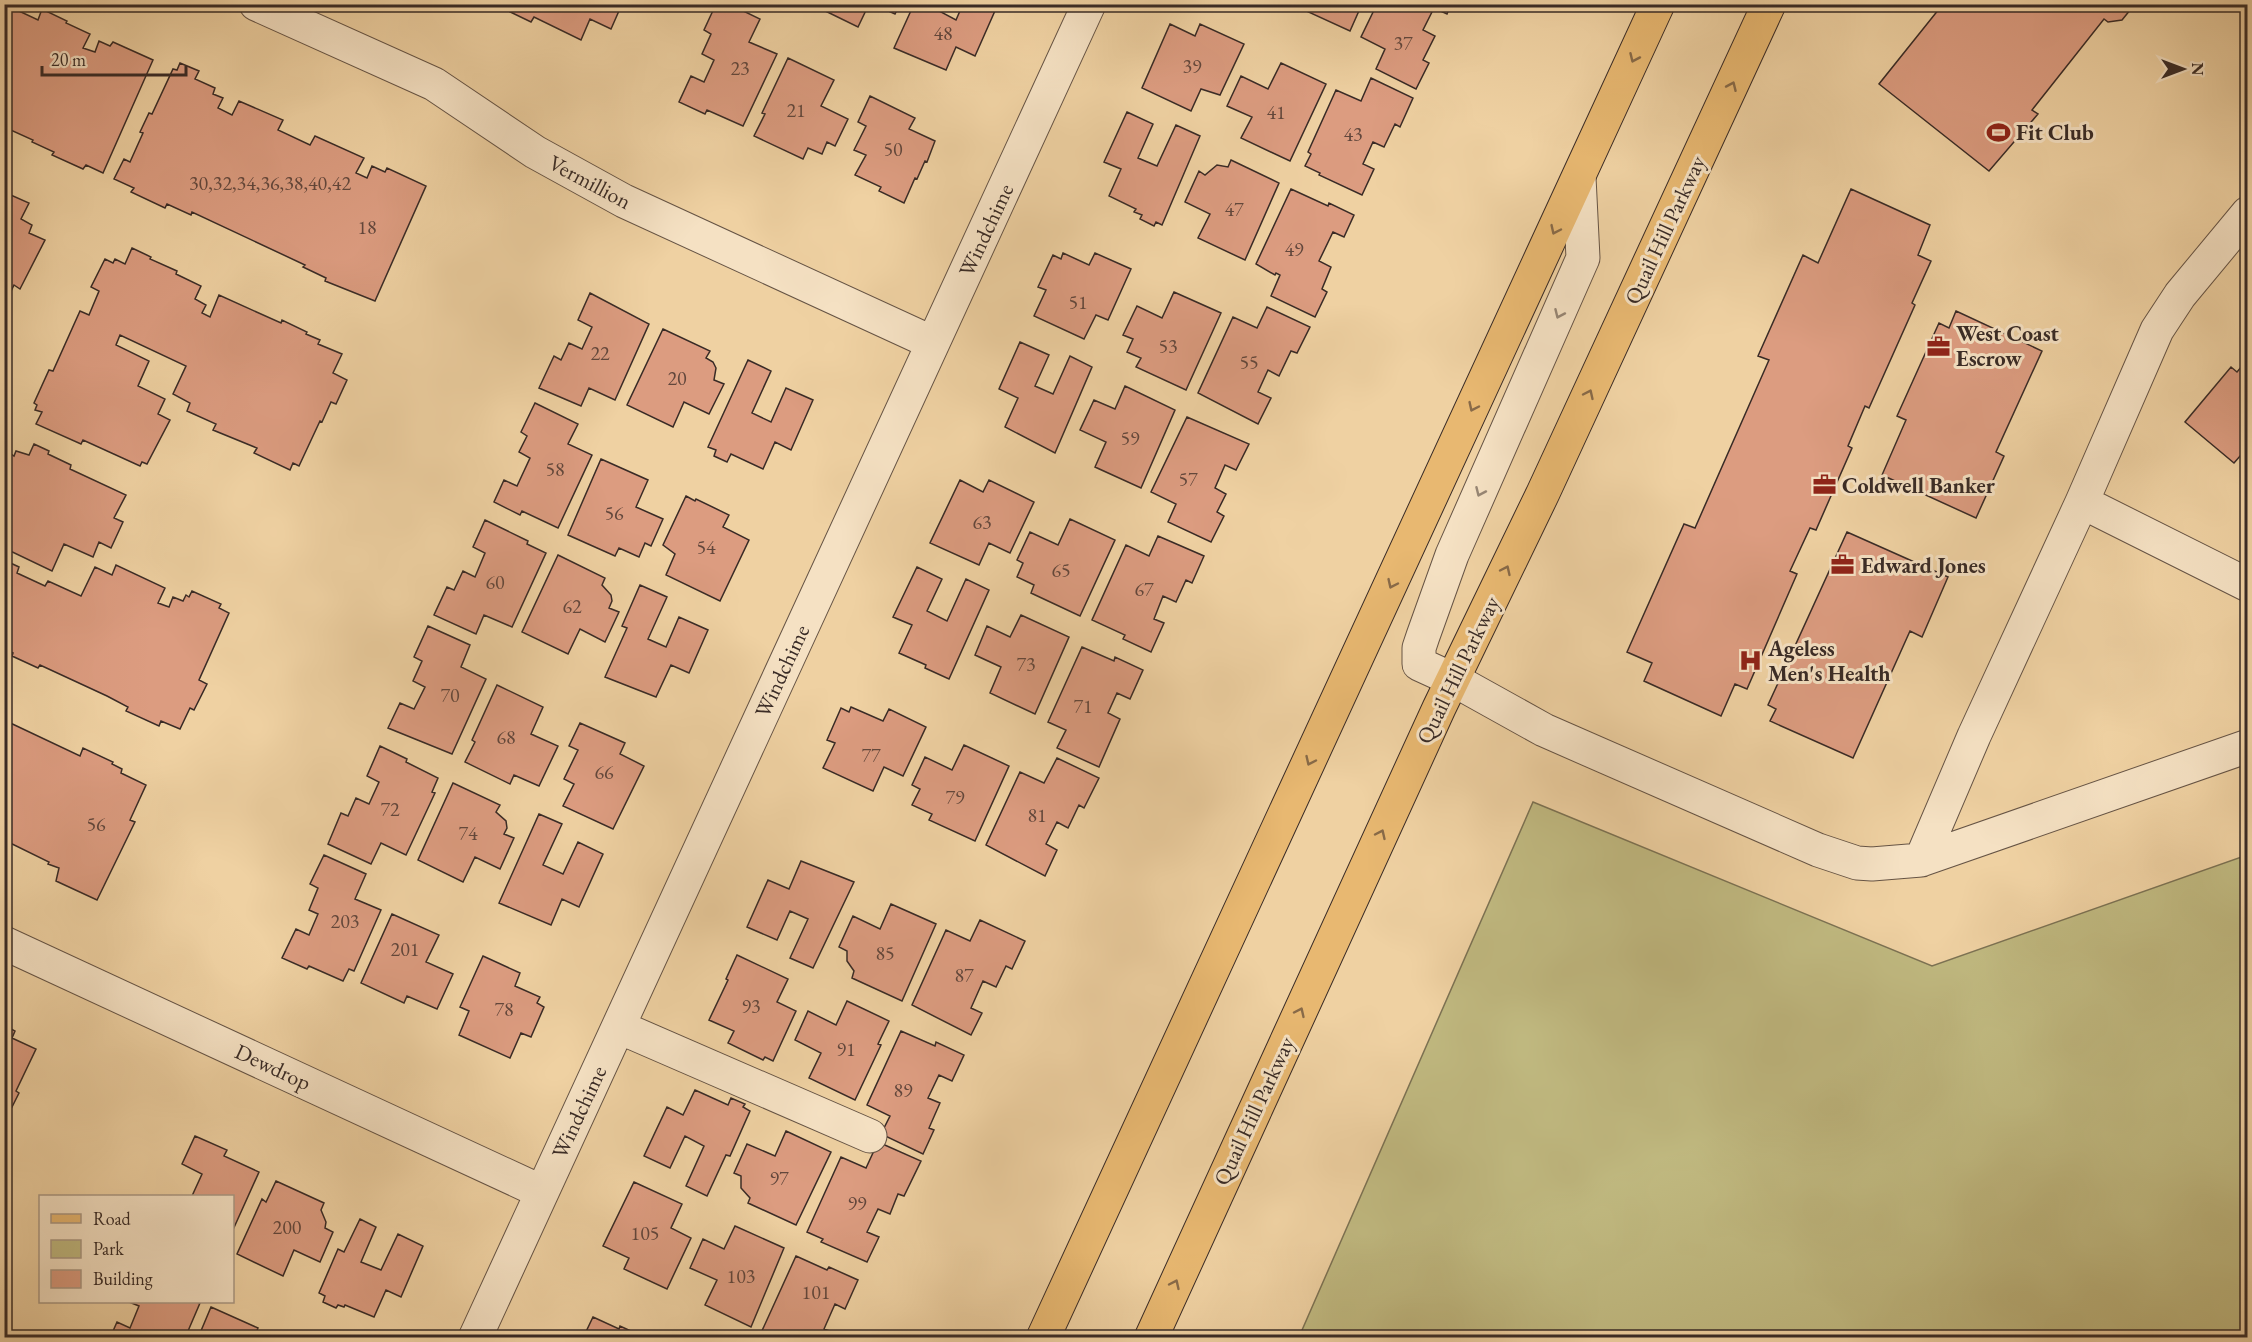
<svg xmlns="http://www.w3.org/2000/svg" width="2252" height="1342" font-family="'EB Garamond',serif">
	<rect width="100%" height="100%" fill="#efd1a2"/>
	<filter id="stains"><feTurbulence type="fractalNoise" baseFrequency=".00333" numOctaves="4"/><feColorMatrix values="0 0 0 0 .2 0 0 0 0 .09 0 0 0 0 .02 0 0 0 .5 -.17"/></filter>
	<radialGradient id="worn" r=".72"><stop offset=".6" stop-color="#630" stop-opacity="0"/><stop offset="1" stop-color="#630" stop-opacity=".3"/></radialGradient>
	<path fill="#c0b980" stroke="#7c7253" stroke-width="1.5" d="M1533,802L1932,966L2247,855V1337H1299Z"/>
	<path fill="#dc9c80" stroke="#392b26" stroke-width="1.5" d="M4,4L38,20L42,9L67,21L66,23L90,34L83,48L95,52L99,41L110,46L113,42L153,60L103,173L86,165L83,169L52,155L54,152L32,142L33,140L4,127Z
		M494,4H622L611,29L590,19L581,40L534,17L531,22Z
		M716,4H729L760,19L749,42L777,54L743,126L707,110L705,114L679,102L691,76L704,82L714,60L702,54L711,34L704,30Z
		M811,4H869L858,27Z
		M873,4H900L895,14Z
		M914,4H942L939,11L956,20L963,4H998L975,56L956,47L946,70L894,48Z
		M1307,4H1362L1350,31L1304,10Z
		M1377,4H1451L1447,14L1434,8L1423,30L1435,36L1423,60L1429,63L1416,89L1376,69L1385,49L1361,37Z
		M1943,4H2135L2122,20L2108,22L2104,19L2032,110L2038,114L1989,171L1879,84Z
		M1170,24L1195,36L1200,24L1244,44L1220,95L1201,89L1191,111L1142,88Z
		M788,58L834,80L821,106L848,119L835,146L827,142L822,154L808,148L803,159L754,136L765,114L762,113Z
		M180,63L199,71L195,79L215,88L213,94L223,98L218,108L232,115L239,101L283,120L278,130L310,145L315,136L364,158L356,173L367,178L372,166L385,172L387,168L426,186L375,301L325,281L326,278L303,267L305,265L192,212L191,215L167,204L165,208L131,192L134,188L114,179L124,159L130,162L143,133L140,132L149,113L152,114L173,69L177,70Z
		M1281,63L1326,84L1290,161L1241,138L1252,117L1227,106L1241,76L1268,89Z
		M1371,78L1413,98L1400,127L1395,124L1384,147L1373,142L1363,164L1374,169L1362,195L1319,175L1320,173L1305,166L1311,154L1308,152L1336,90L1361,101Z
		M870,96L915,118L909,129L935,141L927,162L925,161L917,179L915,178L904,203L879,191L881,187L855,175L866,155L854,150L866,126L858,122Z
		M1127,112L1153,124L1138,158L1157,166L1176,125L1200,136L1162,225L1156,222L1154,226L1140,219L1142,215L1134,212L1136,209L1109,196L1121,169L1104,162Z
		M1231,160L1279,183L1245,260L1198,238L1210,214L1185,202L1199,171L1205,175L1217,165L1228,167Z
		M1291,189L1328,206L1329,203L1354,215L1344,237L1333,232L1319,261L1331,267L1322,289L1327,292L1315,317L1271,296L1280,275L1276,273L1275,275L1256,264Z
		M1851,189L1930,225L1918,255L1931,261L1912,303L1915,305L1869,408L1865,406L1848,446L1852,448L1816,530L1810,528L1790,571L1797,574L1747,689L1735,684L1721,716L1644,681L1652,663L1627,652L1684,524L1695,528L1769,360L1758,356L1803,255L1818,263Z
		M4,192L29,203L21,219L32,225L29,233L45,240L20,289L14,285L4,306Z
		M132,248L151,257L150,259L177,271L176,274L201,286L195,299L206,305L202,313L210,317L219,295L281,323L282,320L307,332L306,334L320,340L318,344L342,354L333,373L347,380L336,404L331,402L322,422L320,421L299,466L293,463L290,470L254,453L257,448L213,430L216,424L187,411L190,403L173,394L186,366L120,335L116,345L149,361L138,386L165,399L158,414L170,420L147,464L142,462L140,466L83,440L81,444L36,424L42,412L35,410L37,405L34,403L49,370L53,371L80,311L89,315L99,291L91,287L105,259L113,263L115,259L125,264Z
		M1063,253L1089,265L1095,253L1131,269L1108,320L1096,315L1084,339L1034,316L1046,290L1038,287L1053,255L1061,259Z
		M1174,292L1221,313L1186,390L1136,367L1141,358L1127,352L1133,339L1123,335L1137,306L1162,318Z
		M590,293L649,324L615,400L589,388L581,406L539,388L554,356L561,360L569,343L582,349L592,327L578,320Z
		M1267,307L1310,327L1297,353L1291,351L1279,376L1268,370L1258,392L1271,398L1258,424L1198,393L1233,317L1257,328Z
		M1956,311L2042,351L1996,452L2004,456L1976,518L1882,475L1906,420L1897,416L1939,323L1949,328Z
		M663,329L710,351L706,358L713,362L716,368L714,380L724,384L709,414L684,402L673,427L627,405Z
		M1020,342L1049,355L1035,386L1053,394L1070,356L1092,367L1055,453L1005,427L1018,398L999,389Z
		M2248,359V447L2234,463L2185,422L2231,367L2237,372Z
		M748,360L771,371L752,413L771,422L786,388L813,400L791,450L775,442L763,469L731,454L727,462L714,456L716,450L708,447Z
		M1125,386L1175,410L1141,488L1095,467L1106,442L1080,430L1094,400L1115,409Z
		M535,403L578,424L568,444L592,455L558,528L522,511L520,515L494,502L504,480L517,486L530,458L519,452L527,436L521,432Z
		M1187,417L1249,444L1236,470L1225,465L1215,488L1226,494L1217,512L1224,516L1211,542L1168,522L1176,504L1151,492Z
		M34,444L49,451L48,454L71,465L70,469L126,495L114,518L123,522L111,548L99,542L93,557L64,544L52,571L4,548V468L11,454L14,456L16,451L29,455Z
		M601,459L648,480L636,507L663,519L651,546L645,543L639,557L619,548L615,556L568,535Z
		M960,480L983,492L989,480L1034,502L1010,553L989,543L979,565L930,543Z
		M686,496L695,501L696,499L729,515L723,527L749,540L720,601L666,575L675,554L663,545Z
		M1070,519L1115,540L1080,616L1031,593L1034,585L1017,577L1023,563L1017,560L1030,532L1058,545Z
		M485,520L528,541L527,544L546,553L512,627L484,615L476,634L434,615L447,587L454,590L463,571L475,577L485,553L473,547Z
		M1847,532L1948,577L1922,637L1910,631L1853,758L1770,721L1776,709L1768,705Z
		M1158,536L1204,556L1192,583L1186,580L1176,602L1163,596L1154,619L1164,623L1151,652L1123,639L1125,635L1092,620L1126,545L1149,556Z
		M558,555L605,578L602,585L611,595L612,601L609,608L619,612L605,642L580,629L568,654L522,632Z
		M4,560L19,567L17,573L45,586L48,581L81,596L95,567L112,575L116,565L165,588L158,603L169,607L173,597L183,601L186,595L189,597L192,591L221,604L219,608L229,613L199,680L207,684L194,710L190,708L180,729L161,721L159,726L126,711L128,707L107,696L40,665L38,668L12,656L13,653L4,649Z
		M917,567L942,579L927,611L947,621L966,579L989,590L949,679L925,668L926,665L899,653L912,625L893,617Z
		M640,585L667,597L648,639L666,647L679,617L708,630L689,673L671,665L656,697L605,677L627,628L622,626Z
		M1021,615L1069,637L1035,714L990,693L1001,667L975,655L987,626L1010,637Z
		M428,626L470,645L461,667L486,679L452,754L388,728L400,703L414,709L425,687L413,681L422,661L414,657Z
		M1082,647L1114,661L1115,657L1143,670L1130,699L1117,693L1108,713L1120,719L1099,767L1057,748L1066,730L1048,722Z
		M497,685L543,707L531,734L558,746L539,786L514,775L510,784L465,762L475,742L472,740Z
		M851,707L883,721L889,709L926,727L903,776L884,767L873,791L823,768L835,743L827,740L841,708L849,712Z
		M4,720L80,756L83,748L113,762L112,764L122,769L121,773L146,785L130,820L135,822L97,900L56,881L59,868L48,864L49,862L4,840Z
		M580,723L625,743L620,754L644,766L613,829L563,806L574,784L564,779L578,750L569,746Z
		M964,745L1009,766L975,841L929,820L932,814L912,805L920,789L912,785L925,757L952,770Z
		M380,746L407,759L406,762L438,778L432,792L435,793L406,855L381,843L371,864L328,844L341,813L348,816L356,798L369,804L379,782L367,776Z
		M1057,758L1099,778L1084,808L1079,805L1068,828L1057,822L1046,844L1057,850L1045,876L986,845L1020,772L1044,783Z
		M453,783L500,805L496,812L506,821L507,828L504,834L514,838L500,869L475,857L463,882L418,860Z
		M539,814L562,824L543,865L563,874L578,842L603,854L579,907L562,899L551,925L499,903Z
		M324,855L366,874L355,899L381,910L354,971L349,969L343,981L309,966L307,969L282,958L296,929L309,935L318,914L309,910L318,888L310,884Z
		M801,861L854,882L813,968L790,958L808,919L790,911L777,940L747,927L768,880L789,889Z
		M891,904L936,924L902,1001L852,978L854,971L847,961V951L839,947L853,916L880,929Z
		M392,914L439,935L426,962L453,974L437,1009L407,996L404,1003L361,983Z
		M980,920L1025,941L1012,969L1006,966L996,987L983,981L971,1008L982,1013L971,1035L912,1005L946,930L970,941Z
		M737,955L788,979L777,1002L796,1011L773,1061L765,1057L763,1060L728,1043L734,1031L709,1020L728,980L726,979Z
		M483,956L520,973L515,986L540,997L537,1003L544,1007L531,1037L521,1033L510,1058L459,1035L469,1011L460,1007Z
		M847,1001L889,1021L878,1044L881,1045L855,1100L809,1078L821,1053L795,1040L808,1011L836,1025Z
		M4,1025L15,1031L12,1038L36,1049L16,1091L19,1093L4,1123Z
		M901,1031L935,1046L936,1042L964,1055L952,1081L939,1075L928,1098L940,1103L929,1128L934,1130L923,1154L881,1134L890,1116L867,1105Z
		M695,1090L728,1105L731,1098L745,1104L743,1107L750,1111L730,1156L726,1155L707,1196L686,1186L704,1146L685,1136L670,1168L644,1156L667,1107L683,1115Z
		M786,1131L831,1152L796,1225L748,1203L750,1198L741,1188V1176L734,1173L747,1144L775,1156Z
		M195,1136L227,1150L224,1156L259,1172L232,1232V1196H192L202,1174L182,1164Z
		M878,1142L921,1161L904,1196L898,1194L890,1214L878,1209L867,1232L879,1237L867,1262L821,1242L823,1239L807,1232L841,1157L866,1168Z
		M276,1181L324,1203L321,1210L326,1222L325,1228L333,1232L320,1262L294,1250L283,1276L237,1254L262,1199L266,1202Z
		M634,1182L682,1204L671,1228L691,1238L667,1289L624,1269L629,1258L603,1246Z
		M360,1219L376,1227L361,1262L381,1270L398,1234L423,1246L401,1297L386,1290L374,1317L345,1305L344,1307L338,1305L336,1308L323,1302L325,1296L319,1293L338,1249L344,1252Z
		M735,1226L784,1248L751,1327L705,1305L717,1280L690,1268L703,1239L724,1249Z
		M796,1256L827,1270L829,1267L858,1280L845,1309L835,1304L824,1329L835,1333L834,1338H772L761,1333Z
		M129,1302H196L200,1303L185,1338H110L117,1322L130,1328L139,1306Z
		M211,1307L258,1328L254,1338H198Z
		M593,1317L619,1329L620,1326L644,1337L583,1338Z"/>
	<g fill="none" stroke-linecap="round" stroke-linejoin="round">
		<defs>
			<path id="minor" d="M256,4L434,84L535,152L624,201L933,343
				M1579,177L1583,258L1452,555L1423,636L1419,648V664L1454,680L1544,730L1818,850L1857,863L1872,864L1921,860L1974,736L2082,502L2157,330L2180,295L2248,213
				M2082,502L2248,585
				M1921,860L2248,746
				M4,943L542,1192
				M619,1027L870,1136
				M475,1338L1089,4"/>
			<path id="major" d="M1043,1338L1658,4
				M1151,1338L1439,708L1543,493L1769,4"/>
		</defs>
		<use href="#minor" stroke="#665445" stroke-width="35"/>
		<use href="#major" stroke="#392b26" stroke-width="35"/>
		<use href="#minor" stroke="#f5e1c3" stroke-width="33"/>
		<use href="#major" stroke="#e8b871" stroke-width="33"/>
	</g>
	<defs><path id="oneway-chevron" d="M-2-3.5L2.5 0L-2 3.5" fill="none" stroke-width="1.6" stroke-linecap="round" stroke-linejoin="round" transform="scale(1.5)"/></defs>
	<g stroke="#886a48">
		<use href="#oneway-chevron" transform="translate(1634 58) rotate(114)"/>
		<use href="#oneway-chevron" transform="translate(1732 86) rotate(-66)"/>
		<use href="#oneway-chevron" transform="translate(1555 230) rotate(115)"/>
		<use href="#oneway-chevron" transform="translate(1589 394) rotate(-65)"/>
		<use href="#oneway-chevron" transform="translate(1473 407) rotate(115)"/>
		<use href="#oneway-chevron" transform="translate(1506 570) rotate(-65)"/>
		<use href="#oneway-chevron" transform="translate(1392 584) rotate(115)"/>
		<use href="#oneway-chevron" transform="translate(1310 761) rotate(115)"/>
		<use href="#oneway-chevron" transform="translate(1381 834) rotate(-65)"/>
		<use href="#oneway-chevron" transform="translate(1300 1012) rotate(-65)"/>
		<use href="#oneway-chevron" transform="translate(1175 1284) rotate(-65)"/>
	</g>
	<g stroke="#978674">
		<use href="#oneway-chevron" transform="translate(1559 314) rotate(114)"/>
		<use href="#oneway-chevron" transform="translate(1480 492) rotate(114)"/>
	</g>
	<defs>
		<symbol id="stadium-bare" viewBox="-9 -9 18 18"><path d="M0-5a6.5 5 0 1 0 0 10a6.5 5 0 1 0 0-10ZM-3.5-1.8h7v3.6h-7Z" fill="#8f2418" stroke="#f5e1c3" stroke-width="2.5" paint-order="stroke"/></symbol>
		<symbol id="office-bare" viewBox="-9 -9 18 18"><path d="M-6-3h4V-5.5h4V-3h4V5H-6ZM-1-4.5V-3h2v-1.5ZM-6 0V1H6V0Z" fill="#8f2418" stroke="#f5e1c3" stroke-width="2.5" paint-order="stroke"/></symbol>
		<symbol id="hospital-bare" viewBox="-9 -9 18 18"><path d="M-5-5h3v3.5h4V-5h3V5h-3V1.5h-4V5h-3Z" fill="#8f2418" stroke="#f5e1c3" stroke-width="2.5" paint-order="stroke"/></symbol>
	</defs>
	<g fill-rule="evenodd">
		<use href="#stadium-bare" x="1982" y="116" width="33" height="33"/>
		<use href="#office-bare" x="1922" y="330" width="33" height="33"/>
		<use href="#office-bare" x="1808" y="468" width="33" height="33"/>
		<use href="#office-bare" x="1826" y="548" width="33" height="33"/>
		<use href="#hospital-bare" x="1734" y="644" width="33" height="33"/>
	</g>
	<g text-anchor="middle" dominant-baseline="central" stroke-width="6" stroke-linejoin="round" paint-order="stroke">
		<g font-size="20" fill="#62473c">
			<text x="943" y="33">48</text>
			<text x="1403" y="43">37</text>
			<text x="1192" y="66">39</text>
			<text x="740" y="68">23</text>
			<text x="796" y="110">21</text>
			<text x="1276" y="112">41</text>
			<text x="1353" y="134">43</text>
			<text x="893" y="149">50</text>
			<text x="270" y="183">30,32,34,36,38,40,42</text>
			<text x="1234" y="209">47</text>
			<text x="367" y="227">18</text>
			<text x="1294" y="249">49</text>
			<text x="1078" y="302">51</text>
			<text x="1168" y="346">53</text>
			<text x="600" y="353">22</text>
			<text x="1249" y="362">55</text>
			<text x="677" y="378">20</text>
			<text x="1130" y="438">59</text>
			<text x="555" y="469">58</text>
			<text x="1188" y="479">57</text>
			<text x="614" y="513">56</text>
			<text x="982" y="522">63</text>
			<text x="706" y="547">54</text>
			<text x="1061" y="570">65</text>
			<text x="495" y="582">60</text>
			<text x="1144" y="589">67</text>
			<text x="572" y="606">62</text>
			<text x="1026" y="664">73</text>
			<text x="450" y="695">70</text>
			<text x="1083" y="706">71</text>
			<text x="506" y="737">68</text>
			<text x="871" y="755">77</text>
			<text x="604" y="772">66</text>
			<text x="955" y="797">79</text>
			<text x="390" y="809">72</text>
			<text x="1037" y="815">81</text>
			<text x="96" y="824">56</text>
			<text x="468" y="833">74</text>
			<text x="345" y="921">203</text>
			<text x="405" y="949">201</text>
			<text x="885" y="953">85</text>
			<text x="964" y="975">87</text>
			<text x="751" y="1006">93</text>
			<text x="504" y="1009">78</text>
			<text x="846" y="1049">91</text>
			<text x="903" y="1090">89</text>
			<text x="779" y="1178">97</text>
			<text x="857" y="1203">99</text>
			<text x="287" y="1227">200</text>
			<text x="645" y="1233">105</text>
			<text x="741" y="1276">103</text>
			<text x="816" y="1292">101</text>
		</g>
		<g font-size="22" font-weight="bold" fill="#392b26" stroke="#f5e1c3" text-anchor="start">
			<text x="2016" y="132">Fit Club</text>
			<text x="1956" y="333">West Coast<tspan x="1956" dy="25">Escrow</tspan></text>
			<text x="1842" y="485">Coldwell Banker</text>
			<text x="1861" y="565">Edward Jones</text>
			<text x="1768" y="648">Ageless<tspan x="1768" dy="25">Men's Health</tspan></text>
		</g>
		<g font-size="22" fill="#392b26" stroke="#f5e1c3">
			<text transform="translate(590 182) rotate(28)">Vermillion</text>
			<text transform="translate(986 230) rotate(-65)">Windchime</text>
			<text transform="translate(1665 230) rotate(-65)">Quail Hill Parkway</text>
			<text transform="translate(1458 670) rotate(-64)">Quail Hill Parkway</text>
			<text transform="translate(782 671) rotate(-65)">Windchime</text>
			<text transform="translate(273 1067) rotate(25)">Dewdrop</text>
			<text transform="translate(1254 1111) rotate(-65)">Quail Hill Parkway</text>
			<text transform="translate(579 1112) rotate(-65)">Windchime</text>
		</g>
	</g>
	<rect width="2252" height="1342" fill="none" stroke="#efd1a2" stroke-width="24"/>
	<rect x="6" y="6" width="2240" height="1330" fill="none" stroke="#392b26" stroke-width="3"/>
	<rect x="12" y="12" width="2228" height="1318" fill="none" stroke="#392b26" stroke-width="1.5"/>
	<rect x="39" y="1195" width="195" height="108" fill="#f5e1c3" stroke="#aa9884" stroke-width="1.5"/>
	<rect x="51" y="1214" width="30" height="9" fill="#e8b871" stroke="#aa9884" stroke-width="1.5"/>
	<text x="93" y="1225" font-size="18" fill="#392b26">Road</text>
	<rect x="51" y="1240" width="30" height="18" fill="#c0b980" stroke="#aa9884" stroke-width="1.5"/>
	<text x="93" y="1255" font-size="18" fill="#392b26">Park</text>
	<rect x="51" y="1270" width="30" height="18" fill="#dc9c80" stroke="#aa9884" stroke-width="1.5"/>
	<text x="93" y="1285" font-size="18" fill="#392b26">Building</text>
	<g transform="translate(2183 69) rotate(90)" stroke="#f5e1c3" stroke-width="4.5" paint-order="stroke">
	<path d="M0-4.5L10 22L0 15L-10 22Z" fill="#392b26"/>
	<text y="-9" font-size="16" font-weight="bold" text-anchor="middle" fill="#392b26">N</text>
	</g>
	<path d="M42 66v9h144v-9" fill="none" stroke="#392b26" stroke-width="3"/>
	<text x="51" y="66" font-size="18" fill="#392b26" stroke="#f5e1c3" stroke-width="4.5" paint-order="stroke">20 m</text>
	<rect width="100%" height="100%" filter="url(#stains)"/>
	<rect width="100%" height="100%" fill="url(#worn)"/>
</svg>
